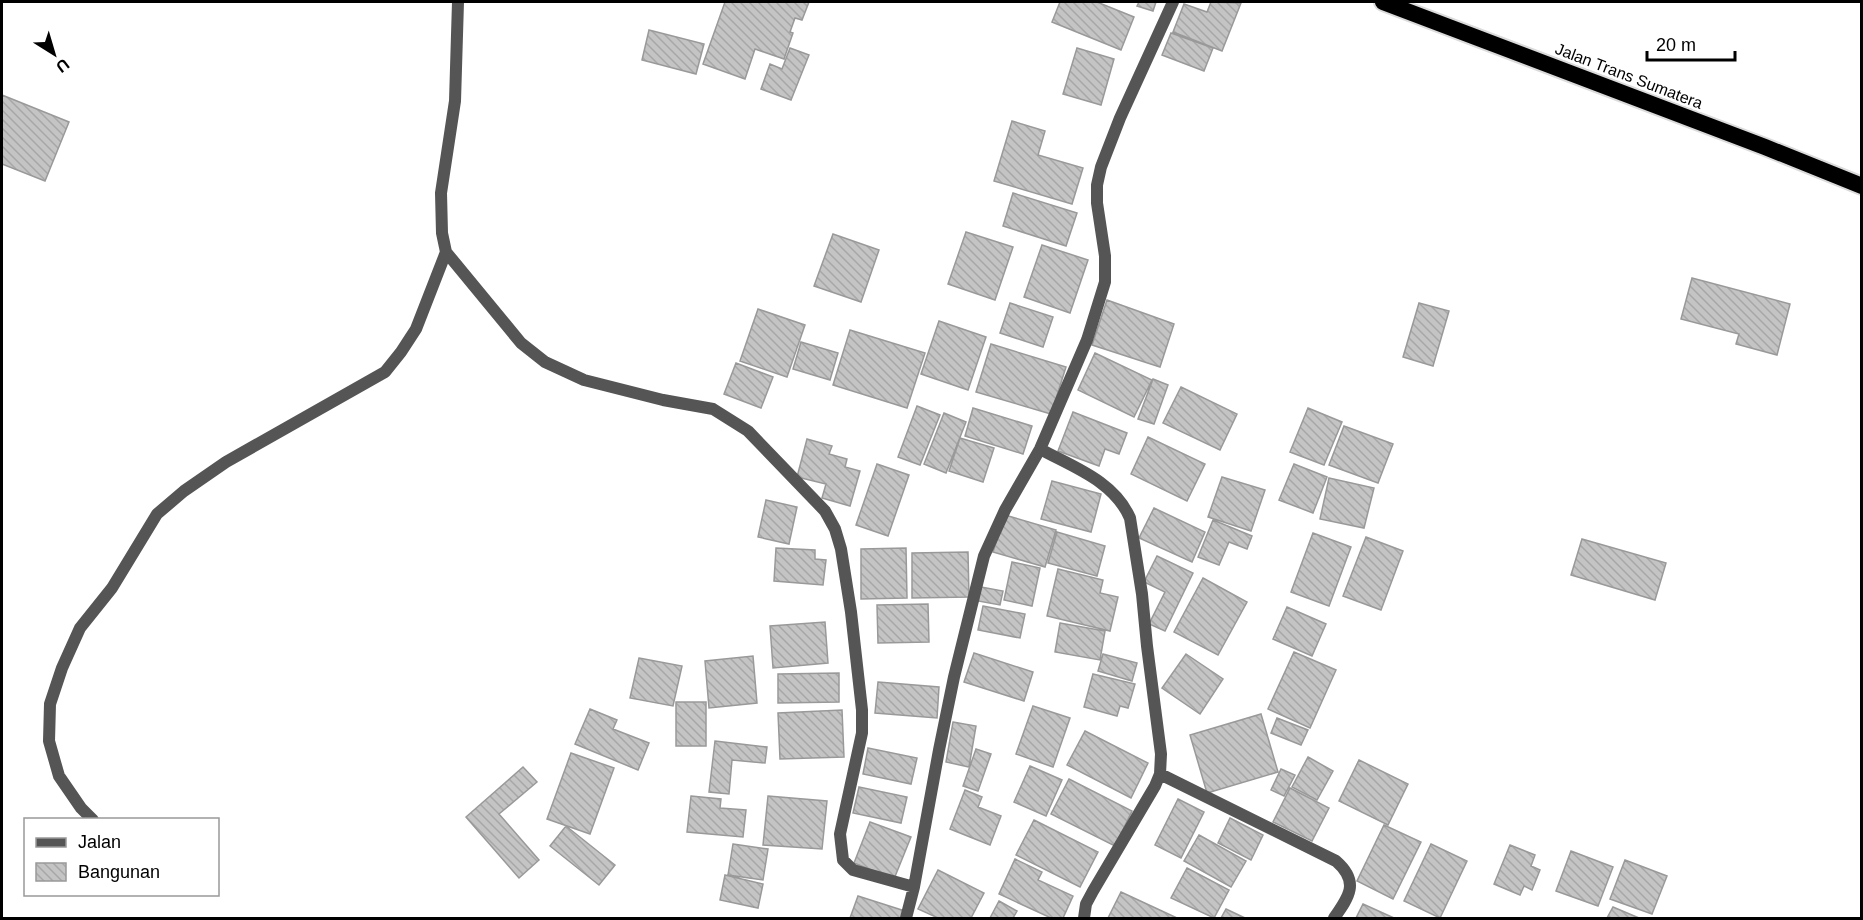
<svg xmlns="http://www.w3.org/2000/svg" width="1863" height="920" font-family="Helvetica,sans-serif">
	<defs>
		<pattern id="building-back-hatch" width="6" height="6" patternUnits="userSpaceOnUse" patternTransform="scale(1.5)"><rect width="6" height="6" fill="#c4c4c4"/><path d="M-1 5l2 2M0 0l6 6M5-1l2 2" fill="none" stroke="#a7a7a7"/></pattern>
	</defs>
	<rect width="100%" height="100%" fill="#fff"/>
	<path fill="url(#building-back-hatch)" stroke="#999" stroke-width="1.5" d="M725,2H809L802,20L795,18L790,32L793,33L784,59L755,49L745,79L703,64Z
		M1060,2H1097L1134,17L1121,50L1052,22Z
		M1139,2H1156L1153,11L1137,6Z
		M1211,2L1241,3L1222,51L1173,32L1184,4L1207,12Z
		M649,30L704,44L696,74L642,60Z
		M1171,33L1213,48L1204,71L1162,55Z
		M790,48L809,55L791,100L761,89L770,64L782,69Z
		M1077,48L1114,59L1101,105L1063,94Z
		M2,95L69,122L45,181L2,164Z
		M1012,121L1045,131L1038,155L1083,168L1072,204L994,181Z
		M1013,193L1077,213L1066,246L1003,226Z
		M966,232L1013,247L995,300L948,284Z
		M833,234L879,250L861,302L814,286Z
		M1042,245L1088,260L1070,313L1024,297Z
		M1692,278L1790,304L1777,355L1736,344L1739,334L1681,319Z
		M1107,300L1174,324L1160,367L1092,345Z
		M1010,303L1053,317L1043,347L1000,333Z
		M1419,303L1449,311L1433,366L1403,357Z
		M758,309L805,325L787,377L740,361Z
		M939,321L986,337L968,390L921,374Z
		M850,330L925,353L907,408L833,385Z
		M801,342L838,353L830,380L793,369Z
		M991,344L1066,367L1051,414L976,392Z
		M1095,353L1152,380L1134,417L1078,390Z
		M736,363L773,377L761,408L724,394Z
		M1153,379L1168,385L1154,424L1138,419Z
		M1181,387L1237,414L1220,450L1163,423Z
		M917,406L940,415L920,465L898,457Z
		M973,408L1032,426L1023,454L965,436Z
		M1308,408L1342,422L1324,465L1290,452Z
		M1073,412L1127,433L1119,454L1105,449L1099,466L1058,451Z
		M944,413L966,422L946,473L924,464Z
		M1344,426L1393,444L1378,483L1329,465Z
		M1148,437L1205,464L1187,501L1131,474Z
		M960,438L994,448L983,482L949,471Z
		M807,439L832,446L829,454L847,459L845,467L860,471L850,506L822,498L826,484L797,477Z
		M877,464L909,475L888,536L856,525Z
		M1294,464L1327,477L1313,513L1279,500Z
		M1222,477L1265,490L1251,531L1208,517Z
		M1329,478L1374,488L1364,528L1320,519Z
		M1052,481L1101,494L1091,532L1041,519Z
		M766,500L797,507L789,544L758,537Z
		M1154,508L1205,532L1192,562L1139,538Z
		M1005,515L1056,530L1045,567L993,552Z
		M1213,520L1252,536L1247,549L1229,542L1219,565L1198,557Z
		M1057,532L1105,546L1097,576L1048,563Z
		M1313,533L1351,547L1329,606L1291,592Z
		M1366,537L1403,551L1381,610L1343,596Z
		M1582,539L1666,563L1655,600L1571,575Z
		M776,548L815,550V559L826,560L823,585L774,581Z
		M906,548L907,598L861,599V549Z
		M968,552L969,597L912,598V553Z
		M1157,556L1193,573L1165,631L1149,624L1165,592L1144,582Z
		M1012,562L1040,568L1032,606L1004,600Z
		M1058,569L1103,580L1100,593L1118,597L1110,631L1047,616Z
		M1203,578L1247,602L1218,655L1174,632Z
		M981,587L1003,591L1000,605L978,601Z
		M928,604L929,642L878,643L877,605Z
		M983,606L1025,614L1020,638L978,630Z
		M1287,607L1326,624L1312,656L1273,639Z
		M825,622L828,663L773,668L770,626Z
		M1060,623L1105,631L1100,660L1055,652Z
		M1294,652L1336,670L1310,728L1268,709Z
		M974,653L1033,672L1024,701L964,682Z
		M1103,654L1137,663L1132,681L1098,671Z
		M1186,654L1223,679L1200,714L1162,688Z
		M753,656L757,703L709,708L705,661Z
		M639,658L682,666L673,706L630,698Z
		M839,673V702L778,703V674Z
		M1093,674L1135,684L1128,708L1120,706L1117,716L1084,707Z
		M878,682L939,687L937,718L875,713Z
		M676,702H706V746H676Z
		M1033,706L1070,718L1053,767L1016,754Z
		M590,709L617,720L613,729L649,743L638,770L575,744Z
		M842,710L844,757L780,759L778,713Z
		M1261,714L1278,772L1207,793L1190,735Z
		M1277,718L1308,730L1301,745L1271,733Z
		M953,722L976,726L969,767L946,762Z
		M1085,731L1148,763L1131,798L1067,765Z
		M715,741L767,747L765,763L732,760L729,794L709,792Z
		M868,748L917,758L911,784L863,774Z
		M976,749L991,754L978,791L963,786Z
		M571,753L614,768L590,834L547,819Z
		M1308,757L1333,771L1317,800L1292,787Z
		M1359,760L1408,784L1388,825L1339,801Z
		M1030,766L1062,780L1046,816L1014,802Z
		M523,767L537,782L499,814L539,860L519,878L466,817Z
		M1281,769L1295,775L1284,796L1271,790Z
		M1069,779L1132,811L1115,846L1051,814Z
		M859,787L907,797L901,823L853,813Z
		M1290,788L1329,808L1312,841L1273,822Z
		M965,790L982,797L978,807L1001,816L990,845L950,829Z
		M691,796L721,799L720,808L746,810L743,837L687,832Z
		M768,796L827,801L822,849L763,845Z
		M1178,799L1204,812L1181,858L1155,845Z
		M1230,818L1263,835L1251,860L1218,843Z
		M1034,820L1098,852L1080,887L1016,855Z
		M870,822L911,837L894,879L854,863Z
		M1384,825L1421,842L1393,899L1357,881Z
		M566,826L615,865L599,885L550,846Z
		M1199,835L1246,861L1231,887L1184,861Z
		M733,844L768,849L763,880L728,875Z
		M1431,844L1467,861L1440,918L1404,901Z
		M1510,845L1535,855L1531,866L1540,870L1532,890L1524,886L1520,895L1494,884Z
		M1571,851L1613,867L1598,906L1556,891Z
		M1015,859L1042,872L1038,880L1073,896L1063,918H1051L999,894Z
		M1625,860L1667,876L1652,914L1610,899Z
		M1187,868L1229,890L1214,918L1171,898Z
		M938,870L984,893L971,918H938L918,909Z
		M725,875L763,884L758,908L720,900Z
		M1121,892L1177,918H1108Z
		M858,896L905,911L902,918H850Z
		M999,901L1017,911L1013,918H990Z
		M1363,904L1394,918H1356Z
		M1613,907L1639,918H1607Z
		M1226,909L1245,918H1221Z"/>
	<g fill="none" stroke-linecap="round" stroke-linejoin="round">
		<defs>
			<path id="trunk" d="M1383,2L1765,147L1862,186"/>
		</defs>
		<use href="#trunk" stroke="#dbdbdb" stroke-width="20"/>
		<path stroke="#555" stroke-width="12" d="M446,252L521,343L545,362L584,380L663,400L713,409L748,431L825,511L835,529L841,549L851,612L862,710V733L840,834L843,860L853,870L914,887
			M1040,449C1073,467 1114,481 1130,518L1142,594L1147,646L1161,754L1160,774L1155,786L1093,891L1086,904L1084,918
			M1160,774L1336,861C1360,882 1349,897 1334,918
			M93,820L81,808L59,776L49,741L50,704L62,668L80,628L112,588L157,514L184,491L226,462L385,372L401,352L416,329L446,252L442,233L441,193L455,101L458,2
			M906,918L914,887L939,750L954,677L984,556L1005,510L1040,449L1087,340L1105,282V256L1097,203V185L1101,167L1120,118L1173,2"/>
		<use href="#trunk" stroke="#000" stroke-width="16"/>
	</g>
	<g text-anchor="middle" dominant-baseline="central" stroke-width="5" stroke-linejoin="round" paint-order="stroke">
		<g font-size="16" fill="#000" stroke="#fff">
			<text transform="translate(1629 76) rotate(21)">Jalan Trans Sumatera</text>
		</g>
	</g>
	<rect width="1863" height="920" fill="none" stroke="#000000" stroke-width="6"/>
	<rect x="24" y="818" width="195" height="78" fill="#ffffff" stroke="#999999" stroke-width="1.5"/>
	<rect x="36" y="838" width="30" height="9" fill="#555555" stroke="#999999" stroke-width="1.5"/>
	<text x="78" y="848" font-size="18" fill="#000000">Jalan</text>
	<rect x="36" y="863" width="30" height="18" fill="url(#building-back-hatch)" stroke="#999999" stroke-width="1.5"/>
	<text x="78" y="878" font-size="18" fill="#000000">Bangunan</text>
	<g transform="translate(54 54) rotate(143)" stroke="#ffffff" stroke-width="4.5" paint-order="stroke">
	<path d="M0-4.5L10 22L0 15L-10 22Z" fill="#000000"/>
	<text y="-9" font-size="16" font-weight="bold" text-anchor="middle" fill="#000000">U</text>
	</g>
	<path d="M1647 51v9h88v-9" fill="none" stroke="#000000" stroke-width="3"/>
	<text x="1656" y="51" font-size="18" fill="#000000" stroke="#ffffff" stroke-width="4.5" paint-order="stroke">20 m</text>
</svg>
